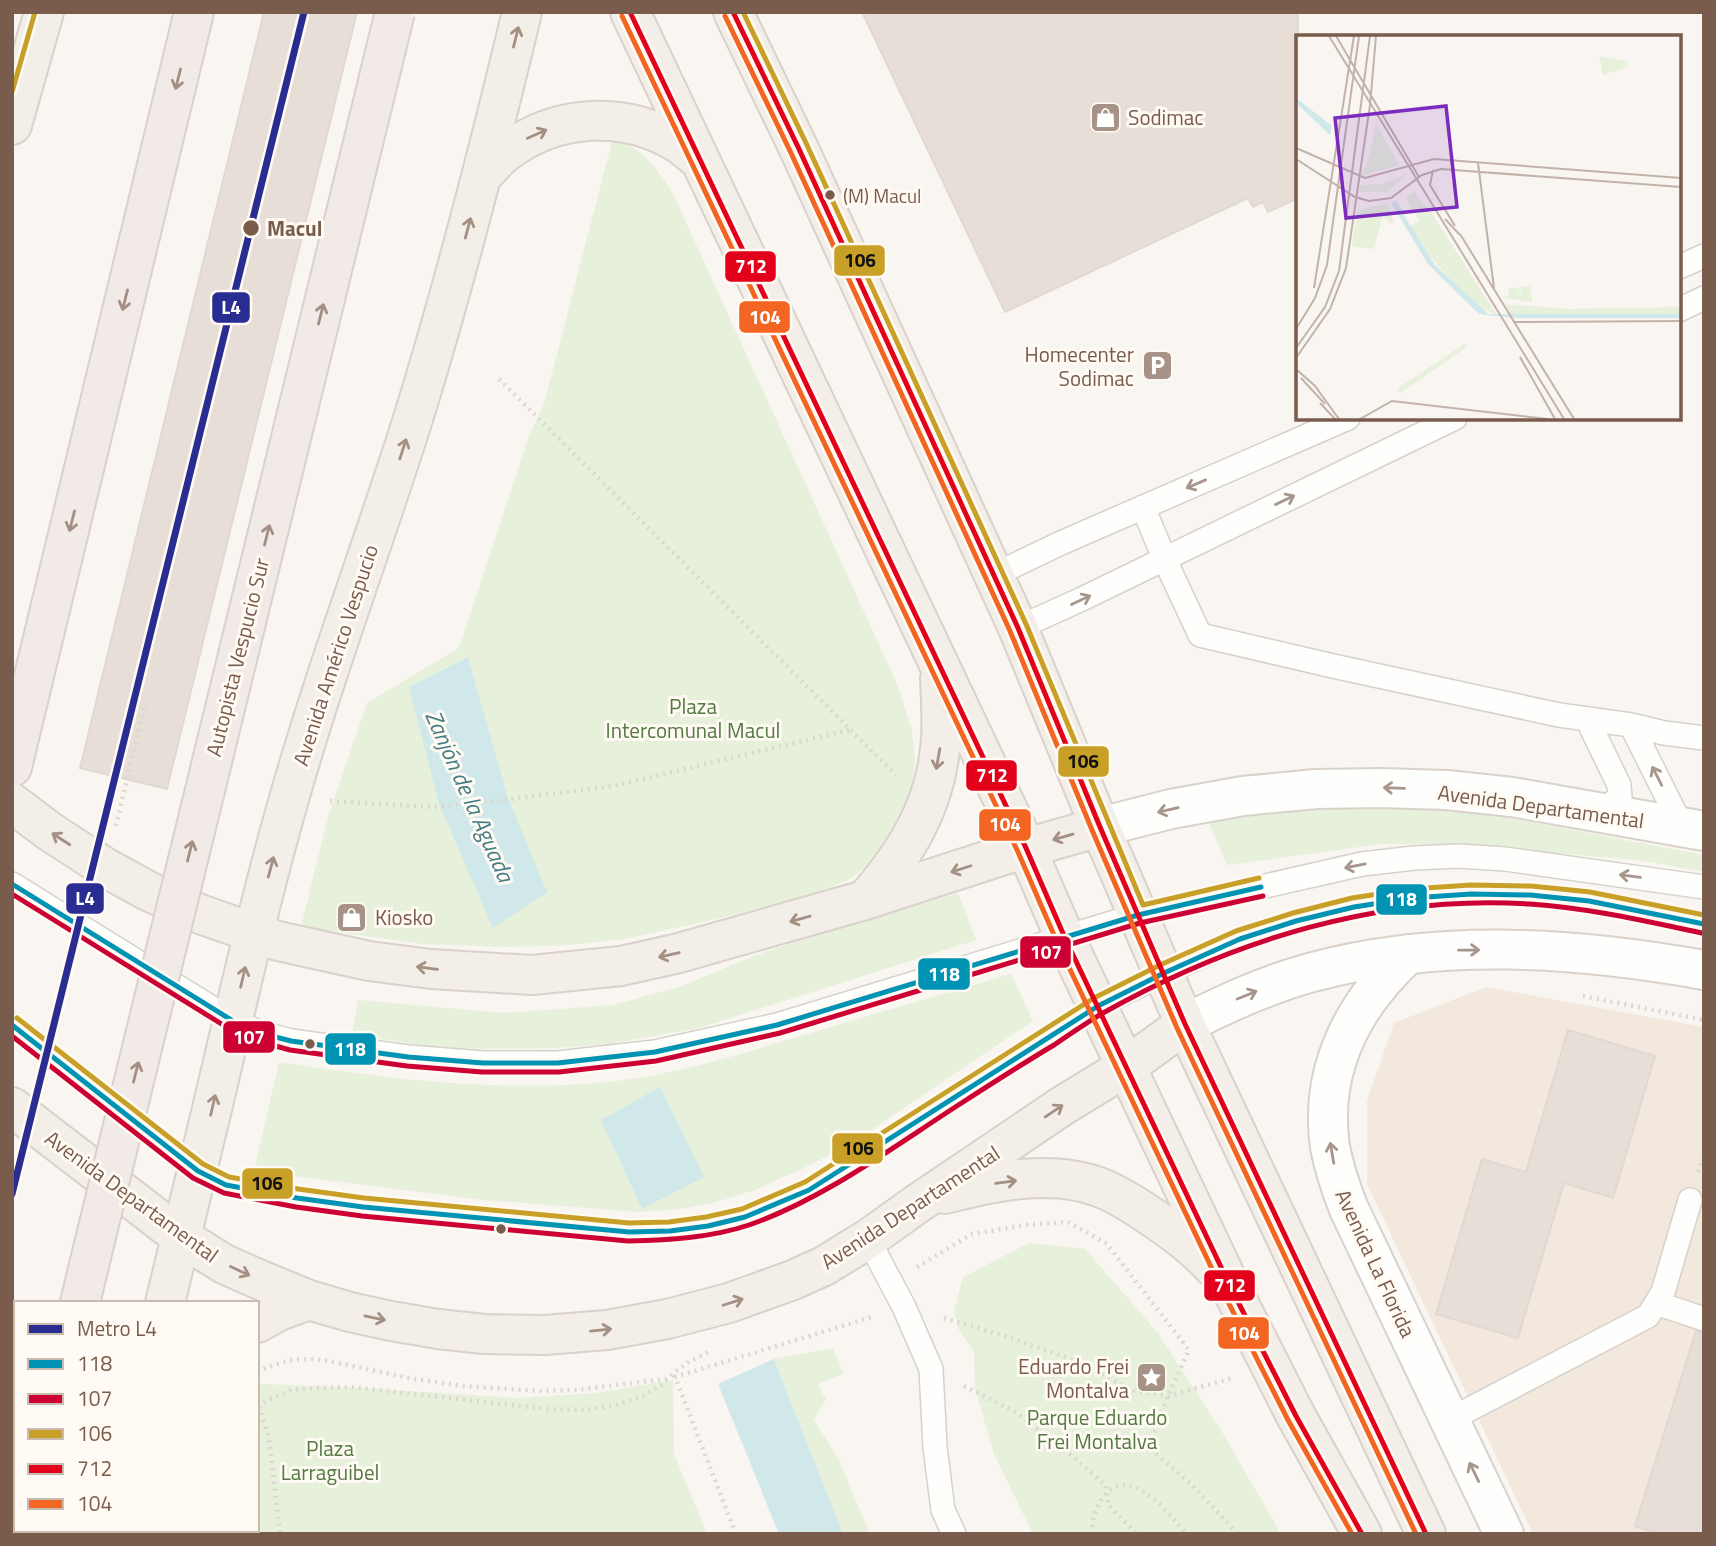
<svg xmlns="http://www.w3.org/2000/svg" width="1716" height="1546" font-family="'Titillium Web',sans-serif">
	<rect width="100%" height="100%" fill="#f9f5f0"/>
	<path fill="#f2e8de" d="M1486,987L1704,1027V1534H1533L1367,1184V1101L1394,1023Z"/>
	<path fill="#e7f0db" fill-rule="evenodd" d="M613,138C641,147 659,170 673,194L897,684L912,730L915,760L913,791L891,837L871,862L850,879L811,895L721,918L625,939L569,945L505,947L422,944L301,927L328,817L367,703L459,648L529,436L544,404ZM468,657L508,798L409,687Z
		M1363,805L1467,810L1704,855V872L1646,861L1455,844H1382L1227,865L1207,818Z
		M958,893L976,940L699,1028L609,1044L556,1048L444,1049L352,1034L358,1000L503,1013L613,1005L682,986L753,956L799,941Z
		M1011,974L1033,1021L849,1145L804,1168L755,1190L716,1202L682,1209L638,1212L484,1200L254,1171L279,1062C383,1078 489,1092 595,1083C664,1078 731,1057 797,1037C868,1016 939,995 1011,974Z
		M1029,1243L1085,1249L1158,1333L1222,1432L1281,1534H1033L994,1454L975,1388L974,1352L959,1330L954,1311L963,1277Z
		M833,1348L844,1374L817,1384L826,1399L814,1420L839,1460L870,1534H843L774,1359Z
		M673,1380L674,1454L707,1534H164L165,1530H257V1388L263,1384L361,1388L517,1398L596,1393Z"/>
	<path fill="#d0e8ea" d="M468,657L508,798L547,892L493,928L439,804L409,687Z
		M660,1087L704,1177L642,1209L601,1120Z
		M774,1359L843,1534H779L718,1384Z"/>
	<path fill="#e6ded7" stroke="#e2d8d2" stroke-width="2" d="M264,12H357L167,789L80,768Z
		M862,12H1298V198L1268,212L1263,202L1253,207L1248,198L1005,312Z
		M1568,1030L1655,1056L1613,1198L1564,1183L1518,1338L1436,1314L1482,1159L1526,1172Z
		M1696,1331L1704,1333V1534H1659L1635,1526Z"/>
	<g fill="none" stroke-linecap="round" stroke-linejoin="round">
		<defs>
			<path id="lane" d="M1679,267L1704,256
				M1679,310L1704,298
				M1143,507L1164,558L1200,635L1333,666L1559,715L1631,725L1664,733L1704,738
				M994,575L1061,543L1348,418
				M1018,628L1082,599L1455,418
				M1587,719L1619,785L1620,796L1602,813
				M1631,725L1682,827
				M12,884L233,1021L264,1034L291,1041L408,1057L483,1063H558L655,1052L777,1025L1138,915L1362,864L1414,858L1459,856L1505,859L1704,887
				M12,1025L198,1171L226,1185L297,1198L363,1207L629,1232L670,1231L708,1226L745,1217L809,1190L1098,1006L1164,973L1240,939L1296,921L1354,907L1412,898L1471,894L1530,895L1589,901L1704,924
				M868,1239L904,1307L931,1369L935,1447L943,1510L954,1534
				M1656,1303L1704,1319
				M1449,1420L1648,1316L1663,1292L1690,1200"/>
			<path id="secondary" d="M1100,827L1171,809L1243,796L1316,789L1381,788L1447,790L1512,797L1704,831
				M1408,954C1353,1005 1319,1070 1330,1147C1334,1168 1341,1189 1349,1209L1504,1534
				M1185,1024C1227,1003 1268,984 1313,972C1441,938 1575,947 1704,970"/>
			<path id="primary" d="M630,12L1026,848L1065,938L1230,1286L1296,1416L1362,1534
				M733,12L799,149L1018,628L1100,827L1185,1024L1426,1534
				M12,125L44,12
				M483,175C490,167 498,158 506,152C557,114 624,110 678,143C686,148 692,154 699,160
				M12,803L49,831L106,868L148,891L200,914L254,933L278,941L369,961L431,969L532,975L621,966L679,953L865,900L1026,848L1100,827
				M865,900C904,856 934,809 940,749C943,726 941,702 940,679
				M12,1107L181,1237L224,1264L258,1279L309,1300L350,1312L391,1321L438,1329L484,1334L545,1335L607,1330L667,1319L729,1303L793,1280L824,1266L868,1239L917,1204L1062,1106L1126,1067L1185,1024
				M945,1194C995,1181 1054,1168 1104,1189C1122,1197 1139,1208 1155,1219C1176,1233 1196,1248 1213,1267
				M165,1303C180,1239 196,1177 211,1113C236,1008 259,903 289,799C325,672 372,548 412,422C454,287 489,150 522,12
				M257,1323L279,1311L309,1300
				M112,1534V1530"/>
			<path id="highway" d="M12,767L194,12
				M80,1303L91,1257
				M24,1534L25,1530"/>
		</defs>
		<use href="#lane" stroke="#d7d1cb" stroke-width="26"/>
		<use href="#secondary" stroke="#d9d2cb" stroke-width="42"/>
		<use href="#primary" stroke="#dad1cc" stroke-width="42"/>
		<use href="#highway" stroke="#dad1cc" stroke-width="42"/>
		<path stroke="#dcd5d0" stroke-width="4.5" stroke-dasharray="2 5" stroke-linecap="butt" d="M499,379L896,775
			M330,801L432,807L511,799L613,786L849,730
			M116,826L144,708
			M1583,996L1704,1020
			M1698,1172L1704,1155
			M917,1267L972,1234L1026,1225L1068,1222L1107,1244L1189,1350L1168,1396L1149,1448L1192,1485L1238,1534
			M944,1318L1011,1338L1068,1358L1135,1391L1168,1396L1233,1378
			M257,1371L290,1360L310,1359L329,1361L414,1379L462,1386L540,1391L575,1390L667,1379
			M964,1386L1017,1413L1077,1460L1106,1486L1108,1505L1137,1534
			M257,1400L269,1438L280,1534
			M257,1405L291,1390L317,1388L352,1387L548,1409L583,1410L613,1406L643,1396L661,1385L675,1372L690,1361L711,1351
			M178,1534V1530
			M736,1534L675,1377L875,1316
			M1093,1534C1091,1520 1095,1509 1103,1497C1129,1462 1169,1513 1186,1534"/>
		<use href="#lane" stroke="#fefefd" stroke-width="23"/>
		<use href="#secondary" stroke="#fefefd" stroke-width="38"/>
		<use href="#primary" stroke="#f3eee8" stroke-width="38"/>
		<use href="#highway" stroke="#f2eae7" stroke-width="38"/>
		<defs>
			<path id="highway-bridge" d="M91,1257L395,12"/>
		</defs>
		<use href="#highway-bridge" stroke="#dad1cc" stroke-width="42" stroke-linecap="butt"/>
		<use href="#highway-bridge" stroke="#f2eae7" stroke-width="38"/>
		<defs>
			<path id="bus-1" d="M12,884L233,1021L264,1034L291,1041L408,1057L483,1063H558L655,1052L777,1025L1138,915L1261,887
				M12,1025L198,1171L226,1185L297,1198L363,1207L629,1232L670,1231L708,1226L745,1217L809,1190L1098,1006L1164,973L1240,939L1296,921L1354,907L1412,898L1471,894L1530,895L1589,901L1704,924"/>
			<path id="bus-2" d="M12,894L228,1028L261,1042L290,1050L407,1066L482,1072H559L656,1061L780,1033L1140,923L1263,896
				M12,1036L193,1178L224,1193L296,1207L362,1216L628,1241C668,1240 710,1238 749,1225C824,1199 893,1147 960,1104C991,1084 1022,1064 1054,1045C1070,1034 1086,1023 1103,1013C1233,940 1380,894 1530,904C1589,908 1645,921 1702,933"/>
			<path id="bus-3" d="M743,12L807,145L1026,624L1143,905L1259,878
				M12,92L35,12
				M17,1018L203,1164L229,1177L298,1189L364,1198L629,1223L669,1222L706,1217L742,1209L805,1182L1094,998L1160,965L1236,931L1293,913L1352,898L1411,889L1471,885L1531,886L1590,892L1704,915"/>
			<path id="bus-4" d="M630,12L1026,848L1065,938L1230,1286L1296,1416L1362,1534
				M733,12L799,149L1018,628L1100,827L1185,1024L1426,1534"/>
			<path id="bus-5" d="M622,16L1018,852L1057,942L1222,1290L1288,1420L1352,1534
				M725,16L791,153L1010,631L1092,830L1177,1028L1416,1534"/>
		</defs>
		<use href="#bus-1" stroke="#fffaf3" stroke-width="10"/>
		<use href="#bus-2" stroke="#fffaf3" stroke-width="10"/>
		<use href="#bus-3" stroke="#fffaf3" stroke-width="10"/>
		<use href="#bus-4" stroke="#fffaf3" stroke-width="10"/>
		<use href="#bus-5" stroke="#fffaf3" stroke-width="10"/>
		<use href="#bus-1" stroke="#0093b3" stroke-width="5"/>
		<use href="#bus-2" stroke="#c03" stroke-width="5"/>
		<use href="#bus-3" stroke="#c8a027" stroke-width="5"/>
		<use href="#bus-4" stroke="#e2001a" stroke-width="5"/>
		<use href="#bus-5" stroke="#f26522" stroke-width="5"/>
		<defs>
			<path id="metro-1" d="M12,1194L304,12"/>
		</defs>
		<use href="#metro-1" stroke="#fffaf3" stroke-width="12"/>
		<use href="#metro-1" stroke="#292d91" stroke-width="7"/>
	</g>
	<defs><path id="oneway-shaft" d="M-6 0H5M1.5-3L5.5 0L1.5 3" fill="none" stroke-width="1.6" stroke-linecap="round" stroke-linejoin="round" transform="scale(1.75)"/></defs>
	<g stroke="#a48f83">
		<use href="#oneway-shaft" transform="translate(516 37) rotate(-76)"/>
		<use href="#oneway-shaft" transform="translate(537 134) rotate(-24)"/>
		<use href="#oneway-shaft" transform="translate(468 228) rotate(-75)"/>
		<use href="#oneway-shaft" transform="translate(403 449) rotate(-72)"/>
		<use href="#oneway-shaft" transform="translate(938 759) rotate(100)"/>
		<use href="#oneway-shaft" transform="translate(1063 837) rotate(164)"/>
		<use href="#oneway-shaft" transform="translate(61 839) rotate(-147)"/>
		<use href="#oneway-shaft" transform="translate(271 867) rotate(-75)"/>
		<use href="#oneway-shaft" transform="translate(961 869) rotate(162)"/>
		<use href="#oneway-shaft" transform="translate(800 919) rotate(164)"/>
		<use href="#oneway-shaft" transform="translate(669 955) rotate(167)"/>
		<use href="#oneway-shaft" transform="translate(427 968) rotate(-173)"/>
		<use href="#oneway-shaft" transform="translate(243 977) rotate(-77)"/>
		<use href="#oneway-shaft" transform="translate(213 1105) rotate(-77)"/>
		<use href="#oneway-shaft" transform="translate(1054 1111) rotate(-34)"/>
		<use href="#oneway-shaft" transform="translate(1006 1182) rotate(-7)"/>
		<use href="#oneway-shaft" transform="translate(240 1271) rotate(25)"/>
		<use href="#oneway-shaft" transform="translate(733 1302) rotate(-18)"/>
		<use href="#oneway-shaft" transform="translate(375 1318) rotate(12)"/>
		<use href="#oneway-shaft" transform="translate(601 1330) rotate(-6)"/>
	</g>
	<g stroke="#a48e83">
		<use href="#oneway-shaft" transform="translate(178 79) rotate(104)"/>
		<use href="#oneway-shaft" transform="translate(125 300) rotate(104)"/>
		<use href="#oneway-shaft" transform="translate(321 314) rotate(-76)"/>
		<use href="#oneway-shaft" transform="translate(72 521) rotate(104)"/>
		<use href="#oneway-shaft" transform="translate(267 535) rotate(-76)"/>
		<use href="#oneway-shaft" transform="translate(190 851) rotate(-76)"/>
		<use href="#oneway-shaft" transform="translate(136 1072) rotate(-76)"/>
	</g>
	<g stroke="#a8958b">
		<use href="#oneway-shaft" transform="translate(1196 484) rotate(157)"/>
		<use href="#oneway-shaft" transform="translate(1285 500) rotate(-26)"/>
		<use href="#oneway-shaft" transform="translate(1081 600) rotate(-25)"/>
		<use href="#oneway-shaft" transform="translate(1657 776) rotate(-117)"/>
		<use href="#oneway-shaft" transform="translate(1394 788) rotate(-178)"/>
		<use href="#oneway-shaft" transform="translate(1168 810) rotate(167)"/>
		<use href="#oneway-shaft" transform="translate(1355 866) rotate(169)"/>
		<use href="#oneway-shaft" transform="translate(1630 876) rotate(-172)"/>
		<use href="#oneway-shaft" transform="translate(1469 950) rotate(-1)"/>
		<use href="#oneway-shaft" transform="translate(1247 995) rotate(-22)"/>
		<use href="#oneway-shaft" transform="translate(1332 1153) rotate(-100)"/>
		<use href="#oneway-shaft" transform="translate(1474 1472) rotate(-116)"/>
	</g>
	<defs>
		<symbol id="shop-square" viewBox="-11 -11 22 22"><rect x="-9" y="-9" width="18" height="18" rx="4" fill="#a69286" stroke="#fffaf3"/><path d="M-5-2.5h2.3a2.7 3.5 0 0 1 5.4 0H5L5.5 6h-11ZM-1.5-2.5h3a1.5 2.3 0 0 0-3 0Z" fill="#fff"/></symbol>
		<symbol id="parking-square" viewBox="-11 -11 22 22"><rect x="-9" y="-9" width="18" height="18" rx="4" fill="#a69286" stroke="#fffaf3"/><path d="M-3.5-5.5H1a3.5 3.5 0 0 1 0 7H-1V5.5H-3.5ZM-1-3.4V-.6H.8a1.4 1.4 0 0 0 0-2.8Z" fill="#fff"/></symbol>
		<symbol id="sight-square" viewBox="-11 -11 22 22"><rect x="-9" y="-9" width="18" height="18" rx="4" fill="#a69286" stroke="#fffaf3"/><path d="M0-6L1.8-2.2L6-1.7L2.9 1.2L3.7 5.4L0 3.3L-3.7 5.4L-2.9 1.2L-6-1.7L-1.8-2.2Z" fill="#fff"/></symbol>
	</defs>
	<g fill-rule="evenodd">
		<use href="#shop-square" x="1088" y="100" width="35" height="35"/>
		<use href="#parking-square" x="1140" y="348" width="35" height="35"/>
		<use href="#shop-square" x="334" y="900" width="35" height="35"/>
		<use href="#sight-square" x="1134" y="1360" width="35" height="35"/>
	</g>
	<g fill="#7a5c4d" stroke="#fffaf3" stroke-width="2.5">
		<circle cx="830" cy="195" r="6"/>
		<circle cx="251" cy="228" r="9"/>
		<circle cx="310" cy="1044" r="6"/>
		<circle cx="501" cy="1229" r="6"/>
	</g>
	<g text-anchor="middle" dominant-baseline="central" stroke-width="6" stroke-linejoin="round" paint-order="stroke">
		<g font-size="19" fill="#7a5c4d" stroke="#fffaf3" text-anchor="start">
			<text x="843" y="195">(M) Macul</text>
		</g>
		<g font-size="21" fill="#7a5c4d" stroke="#fffaf3" text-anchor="start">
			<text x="1128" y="117">Sodimac</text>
			<text x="1134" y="354" text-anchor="end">Homecenter<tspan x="1134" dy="24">Sodimac</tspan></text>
			<text x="375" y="917">Kiosko</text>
			<text x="1129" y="1366" text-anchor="end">Eduardo Frei<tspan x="1129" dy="24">Montalva</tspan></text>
		</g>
		<g font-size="21" font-weight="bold" fill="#7a5c4d" stroke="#fffaf3" text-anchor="start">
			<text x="267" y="228">Macul</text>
		</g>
		<g font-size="21" fill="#7a5c4d" stroke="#fffaf3">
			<text transform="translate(335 655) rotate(-72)">Avenida Américo Vespucio</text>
			<text transform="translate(237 657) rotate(-76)">Autopista Vespucio Sur</text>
			<text transform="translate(1541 806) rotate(8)">Avenida Departamental</text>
			<text transform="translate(132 1196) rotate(36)">Avenida Departamental</text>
			<text transform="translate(910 1207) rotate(-33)">Avenida Departamental</text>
			<text transform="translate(1376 1263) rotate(65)">Avenida La Florida</text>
		</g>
		<g font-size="21" fill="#537a41" stroke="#fffaf3">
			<text x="693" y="706">Plaza<tspan x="693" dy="24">Intercomunal Macul</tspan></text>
			<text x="1097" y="1417">Parque Eduardo<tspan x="1097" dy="24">Frei Montalva</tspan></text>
			<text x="330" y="1448">Plaza<tspan x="330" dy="24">Larraguibel</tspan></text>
		</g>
		<g font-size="23" font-style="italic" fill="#437c86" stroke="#fffaf3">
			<text transform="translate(470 796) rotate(66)">Zanjón de la Aguada</text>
		</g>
	</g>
	<g transform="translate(1296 35)">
		<rect width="385" height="385" fill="#f9f5f0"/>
		<path d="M303,21L332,26L331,32L307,40ZM80,88L103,130L65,141L73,122ZM111,139L92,157H63L64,150L85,149ZM118,157L137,180L200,279L180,272L128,215L99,166L102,165L114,191L123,187L110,162ZM92,168L98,187L94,189L87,180L78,214L56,211L61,175ZM234,251L236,267L205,262L213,261L212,254L223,252L224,259L218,260H225L224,252ZM209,269L271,274L385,272V279L216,280ZM168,309L171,312L104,358L101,354Z" fill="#e7f0db"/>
		<path d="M0,63L36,91L34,100L0,68ZM99,166L139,230L192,279H385V283H218L183,279L132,229L95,168Z" fill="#d0e8ea"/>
		<path fill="none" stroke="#c2b3aa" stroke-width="2" d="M33,1L268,384M40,1L123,142M0,113L69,143L138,124L385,143M0,124L59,162L73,166L95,163L126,140L145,134L385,152M182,128L198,253M137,135L134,150L159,191M149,184L164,200M164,199L278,384M18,253L58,1M217,287L385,286M0,294L19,263L31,230L63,1M0,313L29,272L43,236L74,1M224,322L259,384M0,323L34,274L50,233L74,70L80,1M0,334L19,351L43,384M5,343L29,369M24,368L39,384M64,384L96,366L251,384"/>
		<path fill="#7b2cbf" fill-opacity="0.15" stroke="#7b2cbf" stroke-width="3.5" d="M150,71L161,172L50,183L39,83Z"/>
		<rect width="385" height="385" fill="none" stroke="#7a5c4d" stroke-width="3.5"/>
	</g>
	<g stroke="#fffaf3" stroke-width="2.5">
		<rect x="833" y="244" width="53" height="33" rx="7" fill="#c8a027"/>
		<rect x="724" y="250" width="53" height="33" rx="7" fill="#e2001a"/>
		<rect x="211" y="291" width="40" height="33" rx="7" fill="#292d91"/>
		<rect x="738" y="300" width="53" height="34" rx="7" fill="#f26522"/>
		<rect x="1057" y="745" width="53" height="33" rx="7" fill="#c8a027"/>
		<rect x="965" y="759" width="53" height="33" rx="7" fill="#e2001a"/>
		<rect x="978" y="808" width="54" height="34" rx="7" fill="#f26522"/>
		<rect x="65" y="882" width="40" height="33" rx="7" fill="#292d91"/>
		<rect x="1375" y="883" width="53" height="33" rx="7" fill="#0093b3"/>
		<rect x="1019" y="935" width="53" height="34" rx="7" fill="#c03"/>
		<rect x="917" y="957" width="54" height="34" rx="7" fill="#0093b3"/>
		<rect x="222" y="1020" width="54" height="34" rx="7" fill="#c03"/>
		<rect x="324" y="1032" width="53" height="34" rx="7" fill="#0093b3"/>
		<rect x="831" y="1132" width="53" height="33" rx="7" fill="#c8a027"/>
		<rect x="241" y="1167" width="53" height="33" rx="7" fill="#c8a027"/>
		<rect x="1203" y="1269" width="53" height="33" rx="7" fill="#e2001a"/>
		<rect x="1217" y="1316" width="53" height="34" rx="7" fill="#f26522"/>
	</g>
	<g font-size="19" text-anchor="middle" font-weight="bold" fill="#fff">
		<text x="751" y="273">712</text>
		<text x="231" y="314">L4</text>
		<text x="765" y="324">104</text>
		<text x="992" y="782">712</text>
		<text x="1005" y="831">104</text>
		<text x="85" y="905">L4</text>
		<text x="1401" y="906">118</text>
		<text x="1046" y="959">107</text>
		<text x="944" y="981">118</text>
		<text x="249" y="1044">107</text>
		<text x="350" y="1056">118</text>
		<text x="1230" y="1292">712</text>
		<text x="1244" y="1340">104</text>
	</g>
	<g font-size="19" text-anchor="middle" font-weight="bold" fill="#111">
		<text x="860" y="267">106</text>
		<text x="1083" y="768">106</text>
		<text x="858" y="1155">106</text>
		<text x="267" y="1190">106</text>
	</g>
	<rect width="1716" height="1546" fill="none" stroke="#7a5c4d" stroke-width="28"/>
	<rect x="14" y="1301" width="245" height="231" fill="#fffaf3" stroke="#cabbb1" stroke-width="2"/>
	<rect x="28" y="1324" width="35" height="10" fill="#292d91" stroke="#cabbb1" stroke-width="2"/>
	<text x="77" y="1336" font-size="21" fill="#7a5c4d">Metro L4</text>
	<rect x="28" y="1359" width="35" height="10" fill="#0093b3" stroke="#cabbb1" stroke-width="2"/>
	<text x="77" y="1371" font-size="21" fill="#7a5c4d">118</text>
	<rect x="28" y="1394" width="35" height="10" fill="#cc0033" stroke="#cabbb1" stroke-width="2"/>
	<text x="77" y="1406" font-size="21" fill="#7a5c4d">107</text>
	<rect x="28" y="1429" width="35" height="10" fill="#c8a027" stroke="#cabbb1" stroke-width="2"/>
	<text x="77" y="1441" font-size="21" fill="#7a5c4d">106</text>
	<rect x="28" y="1464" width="35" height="10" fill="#e2001a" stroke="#cabbb1" stroke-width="2"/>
	<text x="77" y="1476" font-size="21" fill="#7a5c4d">712</text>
	<rect x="28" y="1499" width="35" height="10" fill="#f26522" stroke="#cabbb1" stroke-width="2"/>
	<text x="77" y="1511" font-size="21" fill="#7a5c4d">104</text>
</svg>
